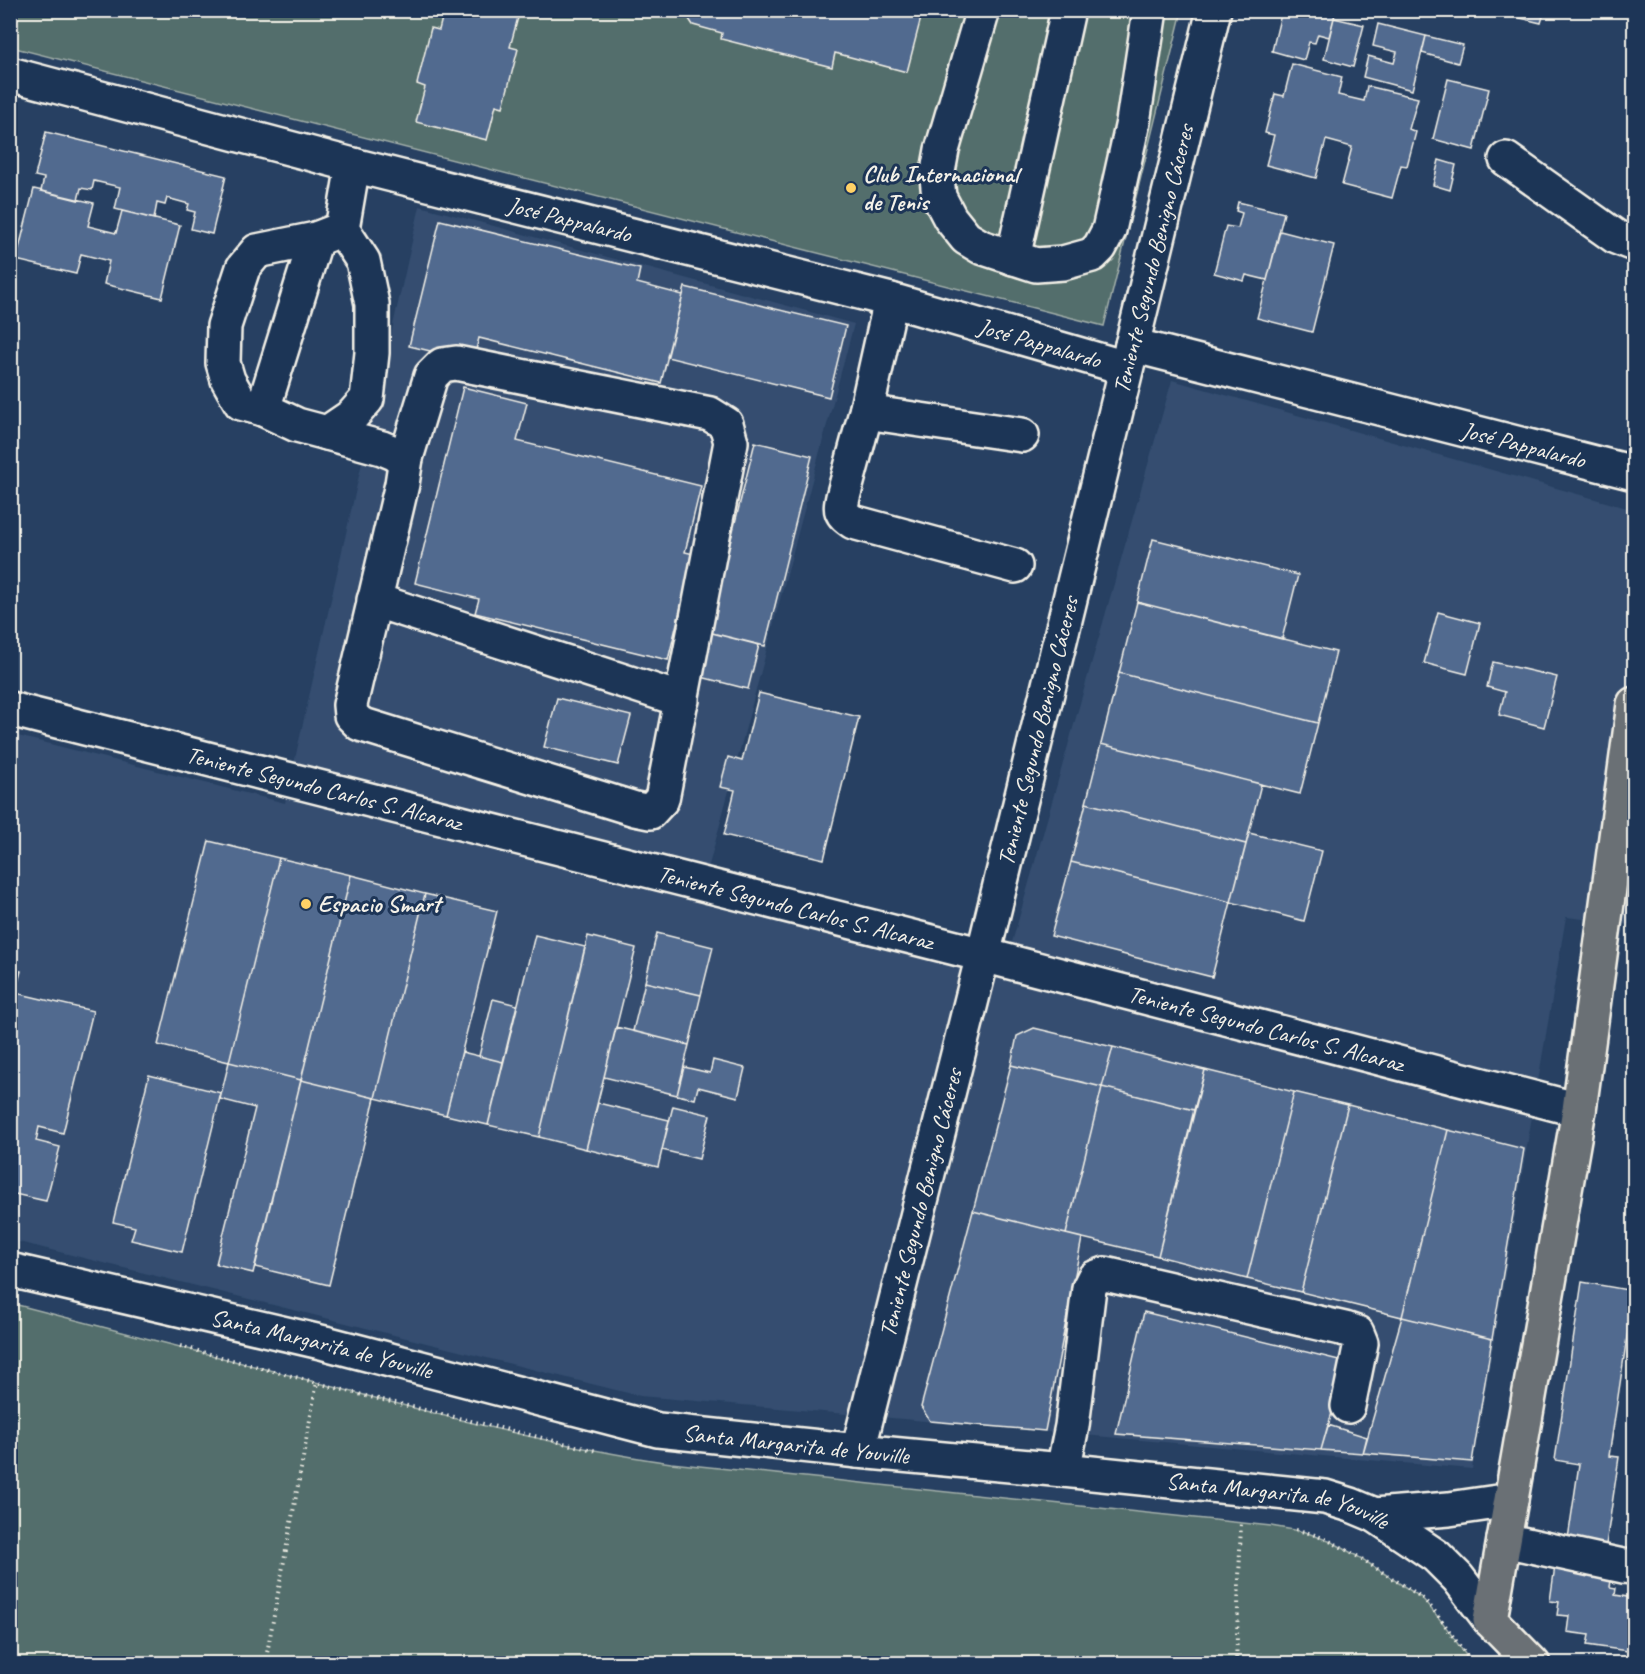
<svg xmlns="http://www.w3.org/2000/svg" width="1645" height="1674" font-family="Caveat,sans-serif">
	<rect width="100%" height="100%" fill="#274062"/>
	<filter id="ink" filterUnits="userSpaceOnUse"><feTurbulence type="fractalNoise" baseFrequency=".0167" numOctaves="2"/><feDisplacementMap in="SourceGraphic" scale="12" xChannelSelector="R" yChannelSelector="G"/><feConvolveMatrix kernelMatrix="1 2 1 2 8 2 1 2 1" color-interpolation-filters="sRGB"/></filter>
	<g filter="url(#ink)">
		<path fill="#344d70" d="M420,206L854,324L701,895L1005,967L1172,380L1634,510V925L1566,917L1472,1469L640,1396L11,1240L10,734L285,803Z"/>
		<path fill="#536e6c" stroke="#a4b0aa" stroke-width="1.5" d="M10,11H1182L1104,326L11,47Z
			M10,1303C109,1328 207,1353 304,1379C425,1411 547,1445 671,1463L1271,1526L1305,1532L1334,1543L1362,1559L1422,1598L1443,1623L1465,1654L1474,1663H11Z"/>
		<path fill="#516a8f" stroke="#f4f1e8" stroke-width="1.5" d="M444,10H520L510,47L518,49L503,107L496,105L487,140L416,122L425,87L417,84L431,28L439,30Z
			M683,10H923L907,72L835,53L832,67L721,39L722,33L693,25Z
			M1282,10H1336L1329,37L1318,34L1315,43L1309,42L1304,60L1272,51Z
			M1522,10H1545L1541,23L1520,18Z
			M1334,18L1364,25L1353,67L1324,59Z
			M1378,24L1426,36L1412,90L1363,77L1368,56L1394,63L1397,52L1373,46Z
			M1426,36L1463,45L1458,63L1422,53Z
			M1292,64L1342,77L1338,95L1364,101L1367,86L1418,98L1409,129L1416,132L1407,166L1401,165L1392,198L1342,185L1352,147L1326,140L1316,178L1266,165L1274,135L1265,133L1275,94L1284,96Z
			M1448,79L1489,89L1474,150L1433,139Z
			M46,132L226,176L212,234L191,229L195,212L187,210L189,204L167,198L165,205L157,203L154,219L115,209L120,187L94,181L92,190L81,188L78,200L41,191L44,178L35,176Z
			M1439,160L1456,165L1450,190L1433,185Z
			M34,189L94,203L88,226L116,233L122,211L180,225L162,298L104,284L109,261L81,254L76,274L16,260Z
			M1238,202L1284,213L1267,280L1246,275L1244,281L1214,273L1226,226L1238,228L1242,213L1236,211Z
			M440,220L640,269L637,283L683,295L661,383L479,338L473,361L409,346Z
			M1280,231L1334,245L1312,332L1257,318Z
			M685,287L846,326L829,397L667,357Z
			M463,387L527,403L517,441L701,486L685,552L694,554L668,660L475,613L479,599L415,583Z
			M755,442L812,456L765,646L708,632Z
			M1153,539L1298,575L1282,639L1137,602Z
			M1137,602L1336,652L1318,723L1119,673Z
			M1438,612L1480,623L1467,674L1424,663Z
			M712,633L759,645L748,689L701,677Z
			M1493,662L1557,677L1544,727L1499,715L1505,692L1487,687Z
			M1119,673L1318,723L1300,794L1101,744Z
			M759,693L859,717L824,859L724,835L735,790L720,787L728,757L742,761Z
			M557,698L631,716L618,765L544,747Z
			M1101,744L1261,784L1246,844L1086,803Z
			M1086,803L1246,844L1231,902L1071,862Z
			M1249,833L1322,851L1304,921L1231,902Z
			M209,841L279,858L229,1062L158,1045Z
			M279,858L351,875L301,1080L229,1062Z
			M1071,862L1231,902L1212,977L1051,936Z
			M351,875L425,894L375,1098L301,1080Z
			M425,894L497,911L446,1115L375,1098Z
			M657,933L713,947L701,995L645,982Z
			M535,935L585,947L539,1137L488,1125Z
			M588,936L636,948L586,1149L539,1137Z
			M10,969L21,971L10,1013Z
			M645,982L701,995L689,1045L633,1031Z
			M16,993L93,1011L63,1133L39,1127L36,1141L60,1147L46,1201L10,1193V1013Z
			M493,999L517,1005L503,1062L479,1056Z
			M616,1027L689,1045L677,1095L604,1077Z
			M1034,1028L1113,1047L1102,1087L1011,1065L1017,1036Z
			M1113,1047L1205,1070L1194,1110L1102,1087Z
			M462,1052L503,1062L488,1125L446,1115Z
			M713,1060L745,1068L738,1097L698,1087L695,1099L677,1095L684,1067L710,1073Z
			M229,1062L301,1080L253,1273L216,1264L255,1108L220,1099Z
			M1011,1065L1102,1087L1066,1234L973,1211Z
			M1205,1070L1294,1092L1247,1279L1158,1256Z
			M149,1075L221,1093L182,1252L131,1240L135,1227L113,1222Z
			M301,1080L375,1098L329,1285L255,1267Z
			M1102,1087L1194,1110L1158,1256L1066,1234Z
			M1294,1092L1348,1105L1301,1292L1247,1279Z
			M598,1103L669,1120L658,1167L586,1149Z
			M1348,1105L1448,1130L1402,1317L1301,1292Z
			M673,1106L710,1115L699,1159L662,1150Z
			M1448,1130L1524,1149L1492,1339L1402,1317Z
			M973,1211L1082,1238L1045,1431L930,1421L921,1407Z
			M1582,1282L1634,1291L1609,1456L1619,1457L1606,1545L1568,1539L1579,1464L1555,1460Z
			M1144,1312L1347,1362L1321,1450L1116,1434Z
			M1402,1317L1492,1339L1472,1462L1363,1453Z
			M1328,1425L1367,1437L1363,1453L1321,1450Z
			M1555,1566L1612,1575L1610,1587L1616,1588L1615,1595L1634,1598V1652L1587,1645L1589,1635L1567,1632L1569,1616L1557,1615L1559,1602L1550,1601Z"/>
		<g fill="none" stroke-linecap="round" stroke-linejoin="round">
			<defs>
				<g id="minor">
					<path d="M983,10L942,150L937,177L939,197L950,218L966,238L981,247L1036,265L1063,263L1092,255L1100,247L1109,230L1133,122L1150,10"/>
					<path id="s1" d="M10,74L353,165L891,300L1126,368"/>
					<path d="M1506,159L1616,237L1634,244"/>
					<path d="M342,229L316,239L257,251L243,268L224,326L223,363L228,380L241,403L263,409L297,425L327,433L352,416L367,399L372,353V304L363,261L342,229L353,165"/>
					<path d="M1013,258L1068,10"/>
					<path d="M891,300L866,412L843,497C840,511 840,513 853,522L1015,566"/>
					<path id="s2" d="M1132,345L1634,473"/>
					<path d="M456,363L710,414L726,424L731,442L662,799L650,812L635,809L360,724L351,715L350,705L402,484L406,458L431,376L442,365Z"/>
					<path d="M263,409L316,239"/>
					<path d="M866,412L1022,435"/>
					<path d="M327,433L382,448L406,458"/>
					<path d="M374,600L682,700"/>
					<path id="s3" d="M10,709L983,955L1579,1110"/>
					<path id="s4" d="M10,1270L325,1343L658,1430L858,1451L1063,1470L1325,1497L1351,1505L1375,1515L1436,1556L1458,1578L1490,1620"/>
					<path id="s5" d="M858,1451L983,955L1214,10"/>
					<path d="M1063,1470L1072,1426L1089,1288L1094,1278L1105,1274L1345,1329L1357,1333L1361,1343L1348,1406"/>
					<path d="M1375,1515L1449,1509L1511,1500"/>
					<path d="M1504,1540L1623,1566L1634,1567"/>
				</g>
				<path id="major" d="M1533,1664L1490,1620L1579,1110L1634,704"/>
			</defs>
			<use href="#minor" stroke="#f4f1e8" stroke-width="38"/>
			<use href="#major" stroke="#f4f1e8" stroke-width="38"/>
			<path stroke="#f4f1e8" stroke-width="4" stroke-dasharray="1.5 4.5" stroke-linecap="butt" d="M180,1346L366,1396L597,1451
				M1296,1530C1330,1536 1359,1558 1387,1575C1398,1582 1412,1590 1422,1598C1443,1617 1455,1643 1474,1664
				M265,1664L317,1382
				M1236,1664L1241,1522"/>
			<use href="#minor" stroke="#1d3557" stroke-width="33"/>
			<use href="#major" stroke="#6a7074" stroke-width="33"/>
		</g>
	</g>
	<g fill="#ffd166" stroke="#1d3557" stroke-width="2">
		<circle cx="851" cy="188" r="6"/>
		<circle cx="306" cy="904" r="6"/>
	</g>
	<g text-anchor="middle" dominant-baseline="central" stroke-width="6" stroke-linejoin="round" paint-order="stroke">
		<g font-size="24" font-weight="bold" fill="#f4f1e8" stroke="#1d3557" text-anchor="start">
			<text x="863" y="174">Club Internacional<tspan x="863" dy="28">de Tenis</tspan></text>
			<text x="318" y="904">Espacio Smart</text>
		</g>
		<g font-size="24" fill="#f4f1e8" stroke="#1d3557">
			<text stroke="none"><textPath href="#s1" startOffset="578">José Pappalardo</textPath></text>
			<text stroke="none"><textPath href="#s5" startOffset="1228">Teniente Segundo Benigno Cáceres</textPath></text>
			<text stroke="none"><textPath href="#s1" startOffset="1064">José Pappalardo</textPath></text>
			<text stroke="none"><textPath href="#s2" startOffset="404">José Pappalardo</textPath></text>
			<text stroke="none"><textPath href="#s5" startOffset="742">Teniente Segundo Benigno Cáceres</textPath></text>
			<text stroke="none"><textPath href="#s3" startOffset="324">Teniente Segundo Carlos S. Alcaraz</textPath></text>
			<text stroke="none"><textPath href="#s3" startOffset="810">Teniente Segundo Carlos S. Alcaraz</textPath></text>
			<text stroke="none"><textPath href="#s3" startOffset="1296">Teniente Segundo Carlos S. Alcaraz</textPath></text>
			<text stroke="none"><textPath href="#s5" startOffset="256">Teniente Segundo Benigno Cáceres</textPath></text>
			<text stroke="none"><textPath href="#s4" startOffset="320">Santa Margarita de Youville</textPath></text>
			<text stroke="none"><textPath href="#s4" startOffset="806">Santa Margarita de Youville</textPath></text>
			<text stroke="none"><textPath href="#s4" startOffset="1292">Santa Margarita de Youville</textPath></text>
		</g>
	</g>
	<rect width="1645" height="1674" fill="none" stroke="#1d3557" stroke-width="36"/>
	<rect x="18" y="18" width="1609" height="1638" fill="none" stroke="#f4f1e8" stroke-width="2" filter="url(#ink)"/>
</svg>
